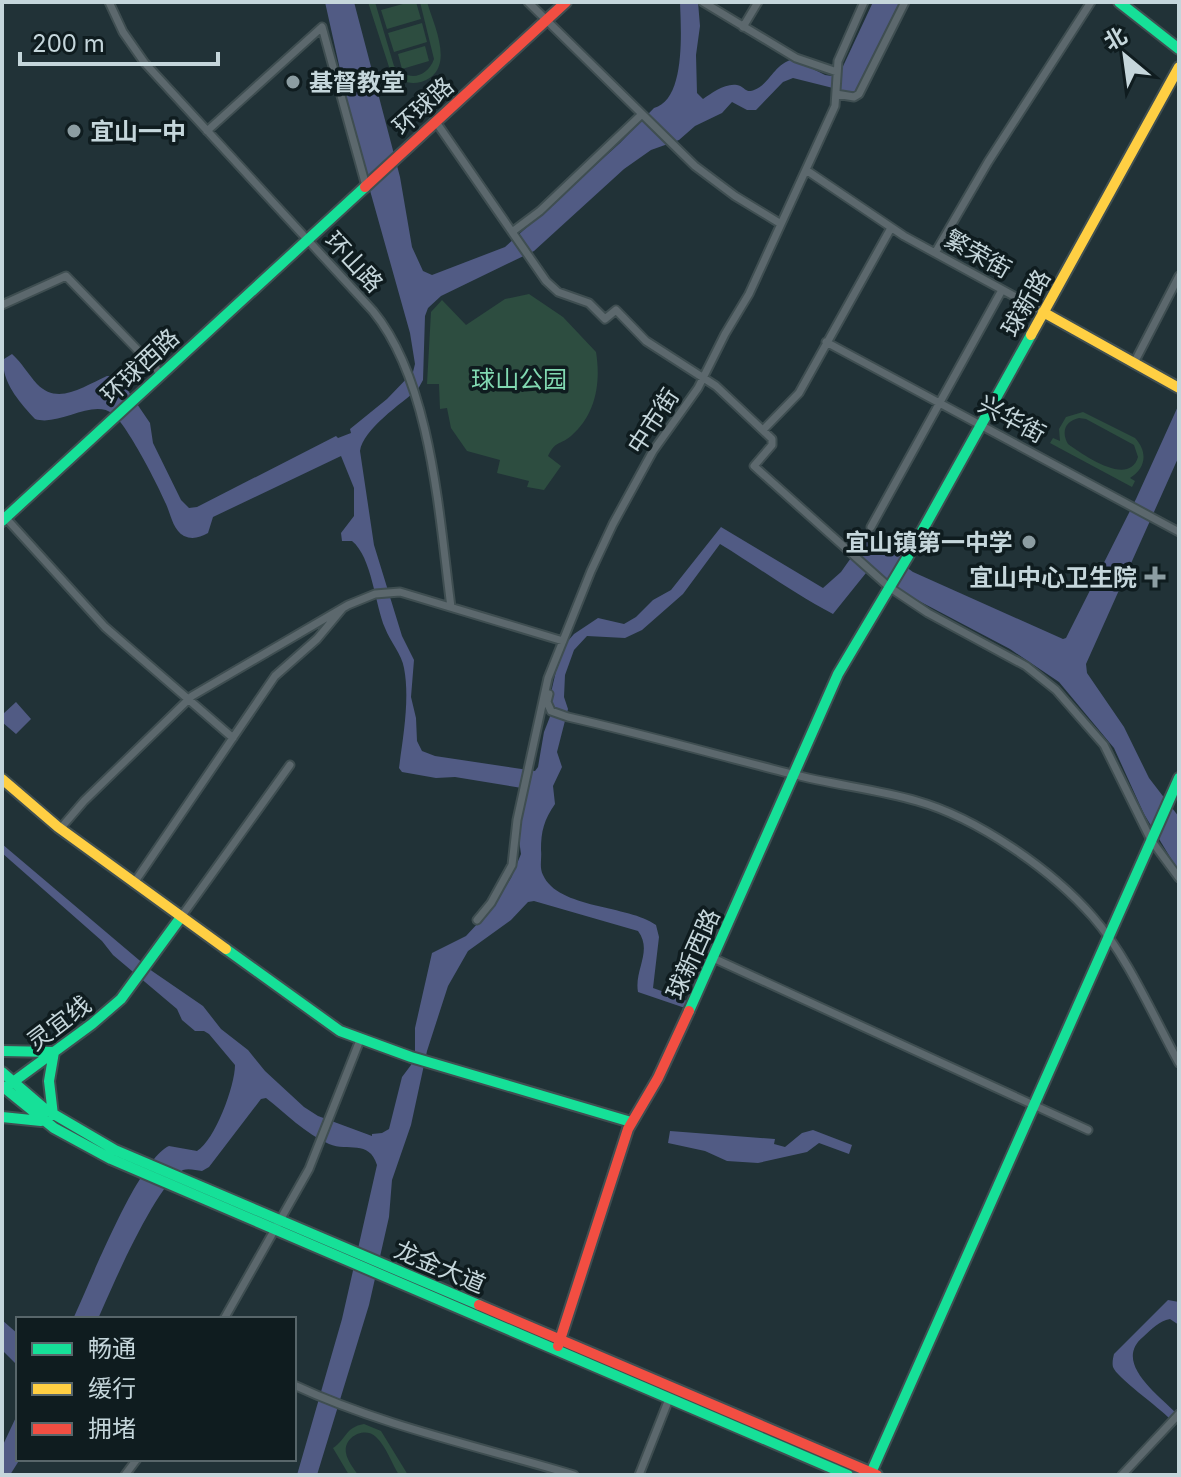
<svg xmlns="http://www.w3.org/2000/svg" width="1181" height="1477" font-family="Inter,'Noto Sans SC',sans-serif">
	<rect width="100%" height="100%" fill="#213237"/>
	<path fill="#2d4d40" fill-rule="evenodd" d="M368,2H375L394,66C408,82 427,78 434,59L420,2H427C434,26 457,71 421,82C409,85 400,81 391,73Z
		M410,2H416L421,19L387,29L381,10Z
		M422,23L427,42L394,52L388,33Z
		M425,46L429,61L402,69L398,54Z
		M529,294L563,317L596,352C601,382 596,415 571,436C559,446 556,440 548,456L561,466L544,490L527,487L529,481L497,473L500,460L467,451L451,428L447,408L440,409L439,384H427L431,312L442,300L466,325L505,299Z
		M1083,412L1135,438C1148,452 1146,468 1130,478L1135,481L1132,487L1050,443L1053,438L1060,441L1059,429L1066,417ZM1079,418L1086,419L1134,445L1138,457C1129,487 1085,456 1068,444C1061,432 1065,421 1079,418Z
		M364,1424L381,1431L408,1475H399C392,1464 386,1446 376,1437C365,1426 343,1437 346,1453C347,1460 354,1469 358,1475H349L333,1448C346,1440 345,1427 364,1424Z"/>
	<path fill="#515b84" d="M325,2H354L400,177L412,247L423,271L432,275L505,247L620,143L654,108C686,100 681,30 680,2H698L700,26L696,55L697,93L703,99C712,93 725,83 737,85C744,86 746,94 754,90C770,84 773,65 793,59L825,75L838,77L873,2H901L857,91L849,92L793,78L783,82L756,110H747L732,102L722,113L695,126L679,140L651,150L624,169L534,251L441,296L428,308L425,316L423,380L418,389C401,404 363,429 360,451L374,545L402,636L414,660L411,697L416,718L417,741L422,751L435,756L535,771L538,767L544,732L553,709L550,697L556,671L567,642L574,634L598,618L624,624L636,617L653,600L671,590L721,527L823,588L841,572L853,555L843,541L852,529L896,550L895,553L902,556L899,562L913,572L1063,639L1066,638L1136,499L1179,404V456L1086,664L1087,673L1124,727L1149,778L1179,817V872L1144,814L1114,748L1059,682L1010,649L900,591L870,568L833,614C794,594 758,567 720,544L683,594L642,630L625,638L587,636L574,650L565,675L564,697L568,709L557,752L562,767L553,786L555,804C544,820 541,831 541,850C542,859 539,867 543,875C558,909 629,905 656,925L659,937L653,988L667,993L668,996L688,1001L685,1008L638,992C634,970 653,951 638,931L534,901L528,902L511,920L468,951L448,986L427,1051L411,1125L392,1180L389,1217L369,1305L317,1475H297L342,1319L377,1165C369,1139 348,1152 329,1144C306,1134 285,1113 266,1098L261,1099L209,1167L202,1171C196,1170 188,1168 183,1170C156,1184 111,1289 98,1319H73C90,1283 138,1160 169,1146L197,1151C215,1140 235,1086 235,1065L209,1034L204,1031H195L182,1020L177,1009L113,955L102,941L2,853V844L152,971L203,1006L221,1029L248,1050L265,1071L304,1107L318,1116L372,1136V1134L382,1133L389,1129L402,1077L411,1065L415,1052V1028L432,953L466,936L492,908L511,878L521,854L519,840L521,812L528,789L455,777L436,778L402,772L399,768C403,737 410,699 404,668C402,655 390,641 385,628C375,605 372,557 352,541H342L341,533L354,516V488L341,456L213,517L208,533C200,537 193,540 184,536C173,530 171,515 166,504C158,485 127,425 113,414C93,398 59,427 35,419C21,404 0,381 4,359L12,354C22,363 28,374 37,384C58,406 84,386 107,376H113L120,379L150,423L153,443L181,500L189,508L197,507L336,436L338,438L351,433L350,429L387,399L413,372L415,364L410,333L355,137Z
		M16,702L31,719L16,734L2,722V715Z
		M813,1130L852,1145L849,1154L819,1143L807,1152L758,1163L727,1161L705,1151L668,1143L670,1131L775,1139L774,1144L785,1147L802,1133Z
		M1168,1300L1179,1302V1325L1170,1319C1159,1321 1152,1329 1143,1337C1113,1362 1157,1394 1176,1413L1170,1419C1160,1408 1116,1377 1113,1367C1112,1363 1113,1358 1114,1354Z
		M2,1320L18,1334V1366L2,1350Z
		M18,1413V1459H20L10,1475H2V1447Z"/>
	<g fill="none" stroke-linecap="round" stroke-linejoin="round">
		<defs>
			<path id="street" d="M109,2L123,32L144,62L373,311C432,383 439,517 451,607
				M528,2L695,166L735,196L781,224
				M703,2L796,58L837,72
				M743,27L758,2
				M836,94L854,97L859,94L905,2
				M436,122L546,281L558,292L589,303L605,319L616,310L646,341L716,386L772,439V445L754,466L889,587L928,613L1026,666L1056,690L1104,745L1151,840L1179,878
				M207,131L322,27L366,186
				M806,170L904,236L1043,312
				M512,232L540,211L641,115
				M935,253L988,162L1091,2
				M2,305L66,276L161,374
				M826,342L1179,532
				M1134,363L1179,276
				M763,430L799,393L891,228
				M5,517L105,627L233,738
				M871,527L1002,290
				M549,694L547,702L551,711L568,717C643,734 717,755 792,774C833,785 876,789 917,801C977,818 1051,869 1093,917C1128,957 1153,1016 1179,1063
				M60,829L84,801L192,696L348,605L375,594L400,592L563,641
				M134,883L275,676L317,639L342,609
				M181,917L290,765
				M477,920L491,903L512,865L517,820L548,678L591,571L613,524L653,451L698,388L725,334L749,294L835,106L838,61L864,2
				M713,958L1088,1130
				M224,1319L309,1169L360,1040
				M294,1385C382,1426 481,1447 574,1475
				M125,1475L137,1459
				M639,1475L669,1399
				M1122,1475L1179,1414"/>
			<path id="fast" d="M1119,2L1179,49
				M2,521L365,187
				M226,949L340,1031L411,1057L631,1122
				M689,1011L838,674L907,558L1031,335
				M2,1051L54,1052L49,1081L53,1115
				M2,1072L45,1109L115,1150L479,1305
				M9,1085L92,1024L121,999L181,917
				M2,1086L54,1128L111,1159L848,1475
				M2,1117L41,1121
				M870,1475L1179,778"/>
			<path id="slow" d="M1043,312L1179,388
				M1031,335L1179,67
				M2,779L58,827L226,949"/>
			<path id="jam" d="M365,187L566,2
				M479,1305L877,1475
				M558,1346L628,1129L658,1078L689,1011"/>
		</defs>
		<use href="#street" stroke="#3f4e51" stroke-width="11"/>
		<use href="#fast" stroke="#3f4e51" stroke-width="14"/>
		<use href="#slow" stroke="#3f4e51" stroke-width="14"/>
		<use href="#jam" stroke="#3f4e51" stroke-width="14"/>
		<use href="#street" stroke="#5c686d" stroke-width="7"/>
		<use href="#fast" stroke="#16e098" stroke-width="10"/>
		<use href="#slow" stroke="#ffcf43" stroke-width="10"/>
		<use href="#jam" stroke="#f24e42" stroke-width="10"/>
	</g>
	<g fill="#8c9da2" stroke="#0f1c1f" stroke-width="3">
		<circle cx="293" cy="82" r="8"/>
		<circle cx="74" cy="131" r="8"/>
		<circle cx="1029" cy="542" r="8"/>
		<path d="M1151 565h8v8h8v8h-8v8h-8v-8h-8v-8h8z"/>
	</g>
	<g text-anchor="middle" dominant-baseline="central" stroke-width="7" stroke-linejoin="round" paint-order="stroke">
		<g font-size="24" font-weight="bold" fill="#c5d6db" stroke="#0f1c1f" text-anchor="start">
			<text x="309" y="82">基督教堂</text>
			<text x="90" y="131">宜山一中</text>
			<text x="1013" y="542" text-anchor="end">宜山镇第一中学</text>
			<text x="1137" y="577" text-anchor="end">宜山中心卫生院</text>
		</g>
		<g font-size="24" fill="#c5d6db" stroke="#0f1c1f">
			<text transform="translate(423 106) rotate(-42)">环球路</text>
			<text transform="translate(978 254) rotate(29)">繁荣街</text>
			<text transform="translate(354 262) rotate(47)">环山路</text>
			<text transform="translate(1026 303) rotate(-60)">球新路</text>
			<text transform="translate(140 366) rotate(-43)">环球西路</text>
			<text transform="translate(1012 419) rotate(28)">兴华街</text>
			<text transform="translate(653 421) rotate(-57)">中市街</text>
			<text transform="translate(693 954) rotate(-66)">球新西路</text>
			<text transform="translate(59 1023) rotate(-37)">灵宜线</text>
			<text transform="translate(440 1267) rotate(23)">龙金大道</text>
		</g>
		<g font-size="24" fill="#81d9b1" stroke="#0f1c1f">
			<text x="519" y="379">球山公园</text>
		</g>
	</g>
	<rect width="1181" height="1477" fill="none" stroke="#c5d6db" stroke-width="8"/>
	<rect x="16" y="1317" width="280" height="144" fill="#0f1c1f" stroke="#58666a" stroke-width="2"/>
	<rect x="32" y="1343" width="40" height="12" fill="#16e098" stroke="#58666a" stroke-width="2"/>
	<text x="88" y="1357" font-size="24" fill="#c5d6db">畅通</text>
	<rect x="32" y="1383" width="40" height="12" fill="#ffcf43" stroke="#58666a" stroke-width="2"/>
	<text x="88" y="1397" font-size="24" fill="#c5d6db">缓行</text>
	<rect x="32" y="1423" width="40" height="12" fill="#f24e42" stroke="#58666a" stroke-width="2"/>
	<text x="88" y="1437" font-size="24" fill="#c5d6db">拥堵</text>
	<g transform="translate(1125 56) rotate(331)" stroke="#0f1c1f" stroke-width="6" paint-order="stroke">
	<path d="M0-6L14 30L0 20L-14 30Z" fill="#c5d6db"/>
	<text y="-12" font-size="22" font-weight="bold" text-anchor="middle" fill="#c5d6db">北</text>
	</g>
	<path d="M20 52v12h198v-12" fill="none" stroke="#c5d6db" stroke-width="4"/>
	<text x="32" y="52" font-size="24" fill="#c5d6db" stroke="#0f1c1f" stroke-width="6" paint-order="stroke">200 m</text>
</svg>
